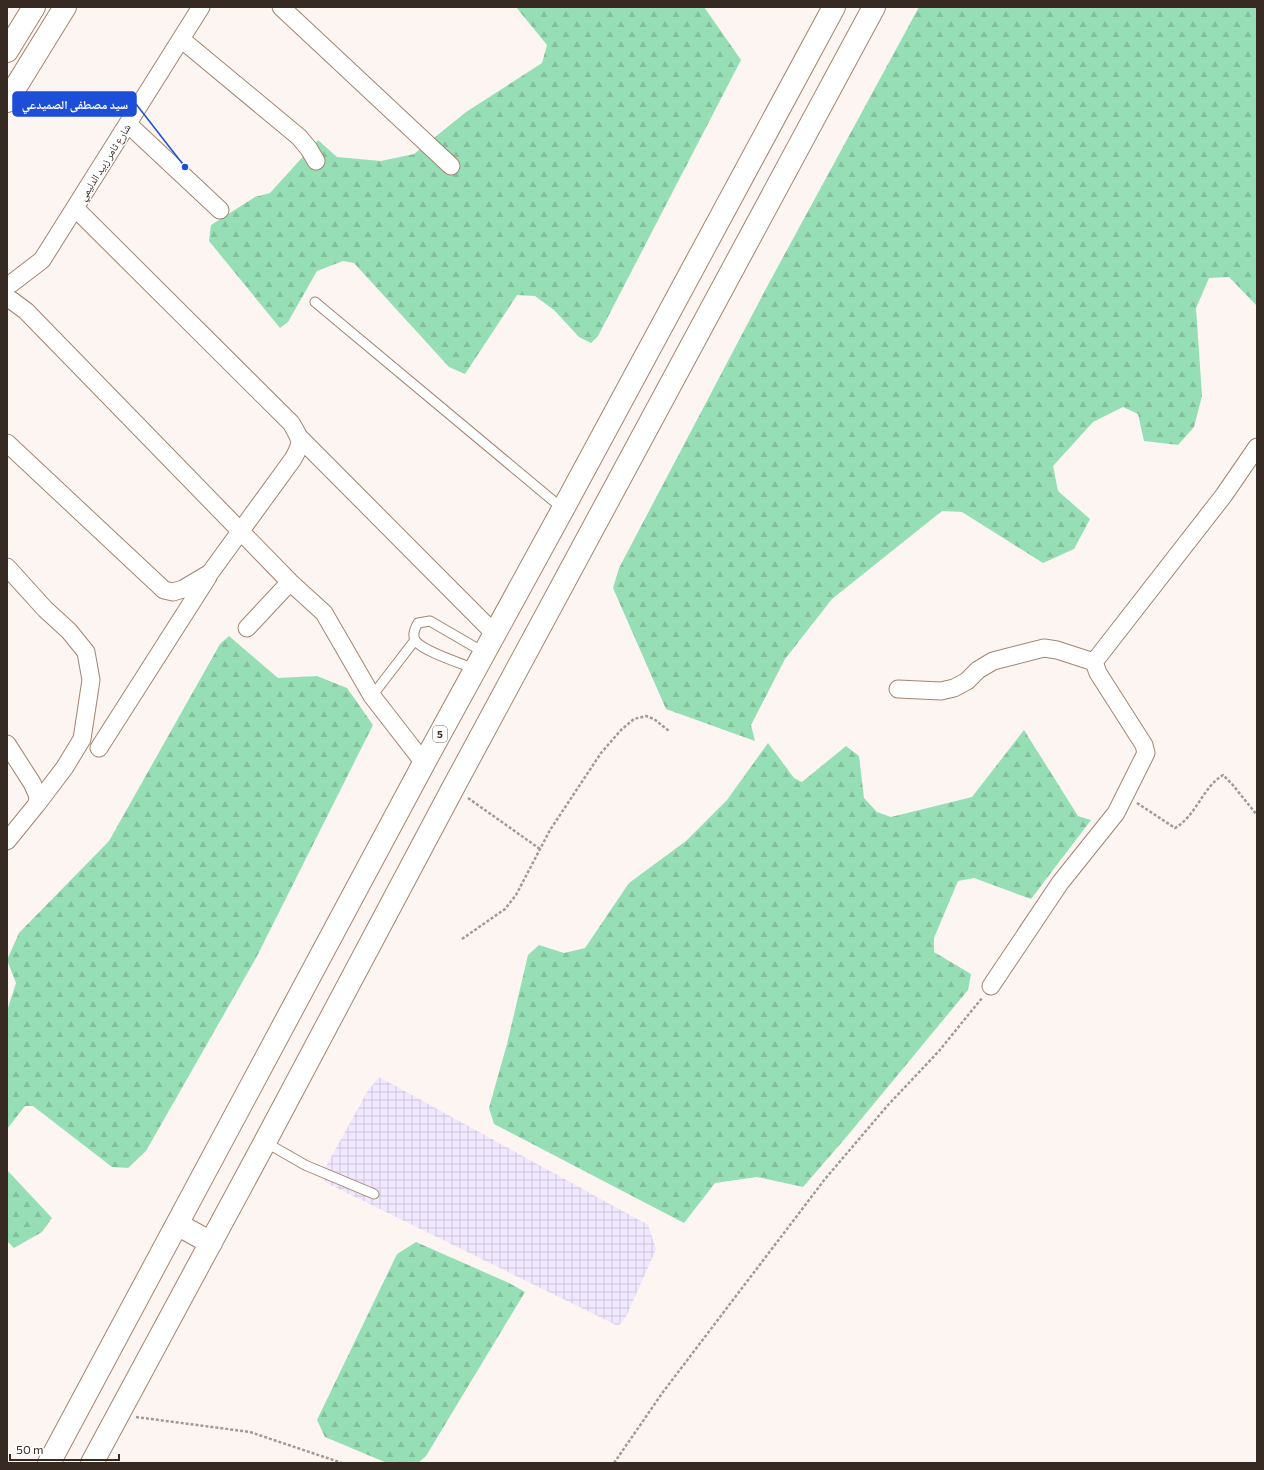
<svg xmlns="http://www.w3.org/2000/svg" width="1264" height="1470" font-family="Commissioner,'Noto Naskh Arabic',sans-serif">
	<defs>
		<pattern id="industrial-grid" width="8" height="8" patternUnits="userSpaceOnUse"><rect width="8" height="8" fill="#f0e8fe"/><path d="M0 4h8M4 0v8" fill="none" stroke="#cec7d9"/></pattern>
		<pattern id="forest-firs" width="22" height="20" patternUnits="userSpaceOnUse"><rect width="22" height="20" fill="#96dfb6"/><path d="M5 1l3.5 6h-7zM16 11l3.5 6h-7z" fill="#82c09c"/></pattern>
	</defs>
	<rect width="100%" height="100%" fill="#fcf5f1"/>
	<path fill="url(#industrial-grid)" d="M379,1077L648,1225L656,1249L626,1317L618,1326L325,1182L324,1170L367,1092Z"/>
	<path fill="url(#forest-firs)" d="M516,7H704L741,60L598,336L591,343L579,337L554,310L535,296L517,295L465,374L449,367L354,263L343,261L317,271L288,322L280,328L209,241L211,225L255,197L270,193L318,140L337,157L381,161L414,154L466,112L542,63L547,45Z
		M919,7H1257V306L1229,277L1209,278L1196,308L1202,396L1194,427L1178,445L1144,441L1138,414L1123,407L1093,422L1053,466L1058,491L1090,519L1074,549L1043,563L962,512L942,511L832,599L785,659L751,725L755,741L666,709L613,588L619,568L769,283Z
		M229,636L278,678L317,676L347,688L373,725L256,958L146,1151L128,1168L112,1167L33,1106H25L7,1129V1011L16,983L7,960L19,933L109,841L220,644Z
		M1024,730L1078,816L1091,820L1031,899L974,878L958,881L934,938V952L971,974L968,990L848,1135L803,1187L757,1177L715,1183L684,1223L494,1124L489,1108L507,1044L528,955L539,945L564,953L585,948L629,883L686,841L727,800L768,743L794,778L802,782L846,746L859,756L864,798L877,812L891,817L972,797Z
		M7,1170L52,1218L42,1232L14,1248L7,1241Z
		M416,1242L509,1283L525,1292L426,1456L418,1463H387L325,1437L317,1420L397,1254Z"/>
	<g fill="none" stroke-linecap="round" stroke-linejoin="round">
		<defs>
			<path id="lane" d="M315,302L563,509
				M475,669C463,664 421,651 415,640C412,634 415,628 418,623L430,621L485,653
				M372,696L415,640
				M265,1142L305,1165L374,1194"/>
			<path id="street" d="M281,7L451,166
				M181,39L299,137L309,149L316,161
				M128,124L220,210
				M7,285L12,283L42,260L201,7
				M7,297L26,311L290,582L324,613L372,696L424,763
				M299,437L495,634
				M7,443L164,590L173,592L183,589L210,573L293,459C303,442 301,440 291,423L75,208
				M7,567L45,609L69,631L86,652L91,680L82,739L65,767L37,804
				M247,628L290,582
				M898,689L941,691L954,688L967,681L978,670L993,661L1044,648L1057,650L1094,662L1224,495L1257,447
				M7,744L32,783L38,796L37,804L7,841
				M99,748L208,577
				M991,986L1060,883L1116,813L1146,753L1144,745L1098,673L1094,662"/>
			<path id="secondary" d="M7,51L34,7
				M7,101L65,7"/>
			<path id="highway" d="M177,1224L211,1243
				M49,1463L424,763L563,509L834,7
				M92,1463L265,1142L453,788L874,7"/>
		</defs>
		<use href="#lane" stroke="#a48471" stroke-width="11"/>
		<use href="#street" stroke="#a48471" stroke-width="19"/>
		<use href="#secondary" stroke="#a48471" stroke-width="24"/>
		<use href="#highway" stroke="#a48471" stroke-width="24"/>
		<path stroke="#a39a94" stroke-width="2.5" stroke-dasharray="3 2" stroke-linecap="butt" d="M468,798L540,849
			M1137,803L1175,828C1197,815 1202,788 1223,775L1232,784L1257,815
			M462,939L505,909L516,895L550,830L601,753L621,730L634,719L646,716L654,719L669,731
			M136,1417L250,1432L342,1463
			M614,1463L663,1392L825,1179L888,1105L939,1051L982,998"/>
		<use href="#lane" stroke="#fff" stroke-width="9"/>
		<use href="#street" stroke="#fff" stroke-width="17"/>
		<use href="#secondary" stroke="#fff" stroke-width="22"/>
		<use href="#highway" stroke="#fff" stroke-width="22"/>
	</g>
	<g text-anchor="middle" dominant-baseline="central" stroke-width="3" stroke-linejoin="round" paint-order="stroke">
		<rect fill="#fff" stroke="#736a64" stroke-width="1" x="433" y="726" width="14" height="16" rx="3"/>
		<g font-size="10" font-weight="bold" fill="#372a22">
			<text x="440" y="734">5</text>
		</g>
		<g font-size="11" fill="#372a22" stroke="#fff">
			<text transform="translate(104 162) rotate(-58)">شارع ثامر زبيد الدليمي</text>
		</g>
	</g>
	<path fill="none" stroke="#1d4ed8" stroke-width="1.5" d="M185 167L136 104"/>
	<circle fill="#1d4ed8" stroke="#fff" stroke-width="1.5" cx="185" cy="167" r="4"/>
	<rect fill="#1d4ed8" stroke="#1d4ed8" stroke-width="1.5" x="13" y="92" width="123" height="24" rx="4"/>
	<g font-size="12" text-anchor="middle" font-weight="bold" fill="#fff">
		<text x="75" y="109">سيد مصطفى الصميدعي</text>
	</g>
	<rect width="1264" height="1470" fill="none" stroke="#372a22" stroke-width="16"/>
	<path d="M10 1454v6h109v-6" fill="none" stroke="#372a22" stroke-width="2"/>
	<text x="16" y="1454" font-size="12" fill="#372a22" stroke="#ffffff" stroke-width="3" paint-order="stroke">50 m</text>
</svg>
